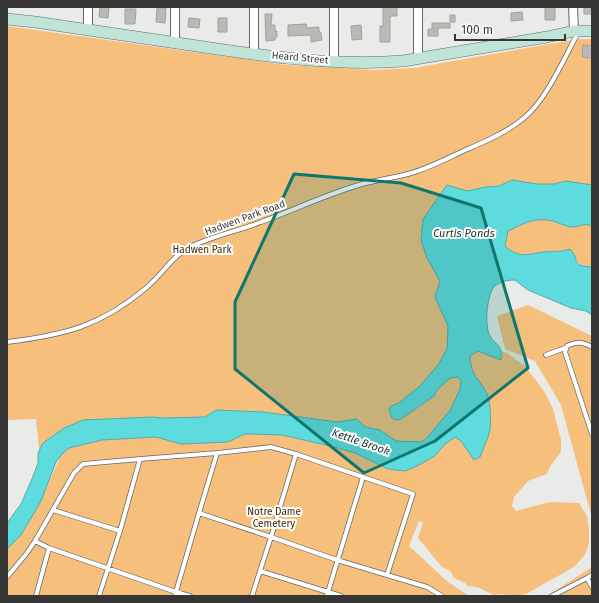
<svg xmlns="http://www.w3.org/2000/svg" width="599" height="603" font-family="'Fira Sans',sans-serif">
	<rect width="100%" height="100%" fill="#e9ebe8"/>
	<path fill="#f6c07c" fill-rule="evenodd" d="M7,26L286,65L375,70L414,68L538,46L579,39H592V300L586,266C577,264 575,260 573,252C563,251 553,251 544,252C525,255 521,259 504,246L508,231L533,220L511,215L485,317L489,336L499,349L503,352L507,353L525,366L544,391L553,409L561,440V452L551,465L547,474L528,481L514,497L512,506L516,511L550,502L579,503L587,516L589,529V544L584,556L574,567L526,594L515,596L501,594L494,595L477,587L468,586L465,583L454,578L451,572L441,566L418,538L423,522L419,521L409,546L448,582L469,596H7V545L45,491L62,453L39,450L36,419L7,420ZM477,352L470,356C470,372 476,378 486,390L457,357Z
		M528,305L592,336V518L561,405L535,361L505,349L497,316Z
		M592,567V596H547Z"/>
	<path fill="#5edbdd" stroke="#52aaab" d="M512,180L537,184H554L566,181L592,185V227C585,221 579,228 571,227C565,226 559,223 553,221C534,217 525,223 508,231L505,246C520,259 526,254 544,252C553,251 561,252 570,249C580,259 570,266 592,267V315L586,311L571,308L528,290L515,280C508,280 500,281 494,287C487,294 484,326 490,336C496,346 503,344 501,360L478,351L470,356C471,375 476,375 485,390C491,398 491,420 490,430C488,439 483,449 480,457L474,460L461,441L455,437L444,445L435,456L417,466L405,471L388,469L355,453L330,446L282,435L250,434H245L228,442L181,444L156,437L102,440L69,448L63,453L56,462L41,501L21,535L7,549V523L21,504L32,479L38,463V453L43,443L64,428L83,420L152,417L163,418L205,417L216,410L263,412L337,422L357,419L365,427L380,430L396,441L421,442L426,439L451,409L460,389L461,381L458,377L450,378L437,390L434,396L401,419L396,420L392,418L389,409L391,406L399,403L421,385L438,365L447,349L448,326L435,297L440,281L427,258L421,240L423,219L447,185L467,191L486,187L499,186Z"/>
	<path fill="#b9b9b6" stroke="#a1a19e" d="M100,7H109L108,18L99,17Z
		M383,7H397V16H390V42H380V26H383Z
		M545,7H555V20H545Z
		M584,7H592V14H584Z
		M157,8H166L165,23L156,22Z
		M125,9H136L135,24H125Z
		M522,12L523,20L511,21V13Z
		M265,14H272L271,25H275V31H277V37H275V40L266,41Z
		M450,15H455V22H450Z
		M189,18L200,19L199,28L188,27Z
		M218,18H227V32H218Z
		M432,23H450V28H438V36H428V29H432Z
		M306,24L307,28L319,27V31L321,33L322,40L311,42V35L288,36V25Z
		M361,25L362,39L352,40L351,26Z
		M583,45L592,46L591,58L582,57Z"/>
	<g fill="none" stroke-linecap="round" stroke-linejoin="round">
		<defs>
			<path id="lane" d="M7,342C65,335 101,326 146,288C163,274 170,258 190,247C212,236 238,231 261,222C294,210 327,194 362,184C377,180 393,178 408,174C427,169 444,160 461,152C482,143 506,133 524,118C547,99 563,60 578,33
				M592,347C583,342 576,341 567,346L565,352L592,434
				M546,355L565,348
				M296,454L271,537L199,513L217,453L271,447L296,454L363,477L328,592L341,596
				M140,459L217,453
				M363,477L413,494L387,575
				M53,510L120,531
				M49,548L176,592L199,513
				M260,571L271,537L337,560L427,587L442,596
				M592,575L587,578L592,587
				M7,577L27,553L35,541
				M36,596L49,548L35,541L74,473L83,464L140,459L120,531L99,596
				M175,596L176,592L190,596
				M252,596L260,571L328,592L327,596
				M552,596L587,578"/>
			<path id="street" d="M88,7V30
				M254,7V54
				M334,7V61
				M418,7V59
				M573,7L574,31
				M175,43V7"/>
			<path id="secondary" d="M7,19L35,22C91,30 147,39 204,47C269,57 337,66 403,61L547,37L574,31H592"/>
		</defs>
		<use href="#lane" stroke="#666866" stroke-width="5.5"/>
		<use href="#street" stroke="#666866" stroke-width="10"/>
		<use href="#secondary" stroke="#666866" stroke-width="12"/>
		<use href="#lane" stroke="#fff" stroke-width="4"/>
		<use href="#street" stroke="#fff" stroke-width="8"/>
		<use href="#secondary" stroke="#c0e4d8" stroke-width="11"/>
	</g>
	<path fill="#0f766e" fill-opacity="0.2" stroke="#0f766e" stroke-width="3" stroke-linejoin="round" d="M294,174L401,183L481,208L528,368L435,441L364,473L235,369V302Z"/>
	<g text-anchor="middle" dominant-baseline="central" stroke-width="4" stroke-linejoin="round" paint-order="stroke">
		<g font-size="10" fill="#363735" stroke="#fff">
			<text transform="translate(300 58) rotate(5)">Heard Street</text>
			<text transform="translate(245 218) rotate(-20)">Hadwen Park Road</text>
		</g>
		<g font-size="10" fill="#3d2706" stroke="#fff">
			<text x="202" y="250">Hadwen Park</text>
			<text x="274" y="512">Notre Dame<tspan x="274" dy="12">Cemetery</tspan></text>
		</g>
		<g font-size="11" font-style="italic" fill="#192f2f" stroke="#fff">
			<text x="464" y="233">Curtis Ponds</text>
			<text transform="translate(361 442) rotate(19)">Kettle Brook</text>
		</g>
	</g>
	<rect width="599" height="603" fill="none" stroke="#363735" stroke-width="16"/>
	<path d="M455 34v6h110v-6" fill="none" stroke="#363735" stroke-width="2"/>
	<text x="461" y="34" font-size="12" fill="#363735" stroke="#ffffff" stroke-width="3" paint-order="stroke">100 m</text>
</svg>
